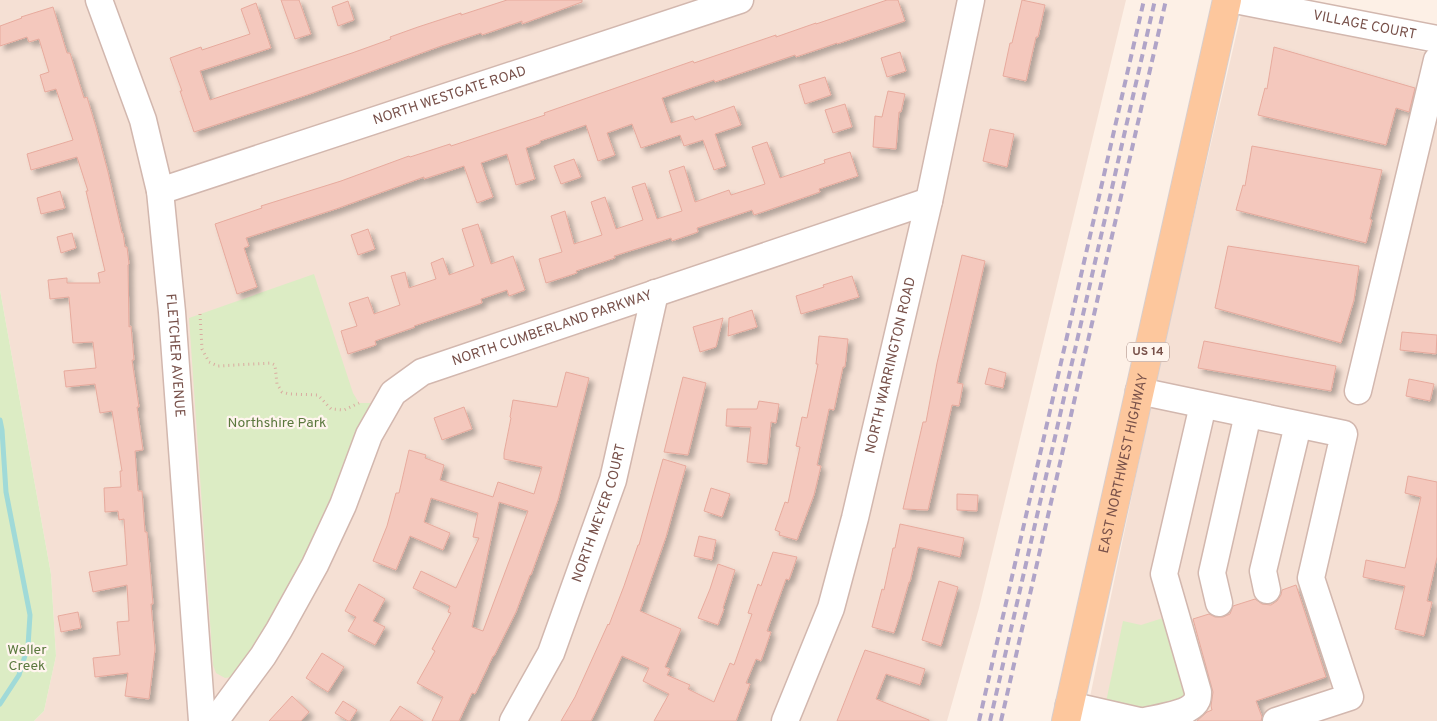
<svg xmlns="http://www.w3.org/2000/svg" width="1437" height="721" font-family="Overpass,sans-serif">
	<defs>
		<filter id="shadow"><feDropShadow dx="4.5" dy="4.5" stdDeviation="2.5" flood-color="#0004"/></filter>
	</defs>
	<rect width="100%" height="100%" fill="#fdf0e6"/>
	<path fill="#f5e0d4" d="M0,0H1126L979,608L947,721H34L44,711L56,656L51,574L0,290Z
		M1242,10L1437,55V721H1085L1156,380Z"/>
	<path fill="#dcecc4" d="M314,274L353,393L359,403H372L311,552L237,676L225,678L216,673L213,665L189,318Z
		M0,290L51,574L56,656L44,711L34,721H0Z
		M1163,618L1185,691L1182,706L1141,718L1106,702L1123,621L1141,625Z"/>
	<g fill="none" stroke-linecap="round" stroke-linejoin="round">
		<path stroke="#a0dad8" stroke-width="5" d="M0,420L2,430L6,492L30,615L28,646L19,675L0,704"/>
	</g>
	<path fill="#f4c8bd" stroke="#e7aa9d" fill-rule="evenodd" filter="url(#shadow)" d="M281,0H299L311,34L295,39Z
		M507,0H582V2L522,24V21L482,35L481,33L441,46L307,95L194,132L180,91H182L170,58L201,47L202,50L250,34L241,9L256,3L271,48L200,71L210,100L352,53L391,39L390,37L418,27L461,13V15Z
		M887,0H898L905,21L837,44V43L796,57L795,55L715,82L714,80L662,98L671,123L693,116L695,120L734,106L741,125L715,134L726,166L714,170L703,140L684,146L680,135L641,148L632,124L607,133L615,155L598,161L586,125L540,141V143L526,148L535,179L516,185L507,154L481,163L493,197L477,203L464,166L424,179V177L336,209L246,238L249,246L244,248L257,287L237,294L215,224L262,208L261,206L341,181L409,156L410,157L450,144L451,146L545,115L544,113L693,61L694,63L776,35V37L816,23V24Z
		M1022,0L1045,5L1038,37H1036L1026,81L1003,76L1010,43H1012Z
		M348,1L354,20L338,26L332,7Z
		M53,7L67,53H70L84,98L87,97L96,127L108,172L122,233H123L125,247H127L129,264L128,265L129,327L131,326L134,360H132L139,407H137L143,450L135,451L138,491H142L145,532H147L153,604H151L155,649L149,699L125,696L128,673L95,677L93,658L120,655L117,622L129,621L127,585L93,592L89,572L127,565L124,519L119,520L118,511L105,512L104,488L121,487L120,471H122L112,411L100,413L95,384L66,387L64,371L96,368L93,342L73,343L69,297L50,299L48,280L67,278V283H100L98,273L105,271L86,191H88L77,157L31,170L27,154L73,140L56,89L45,92L40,75L49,72L39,39L29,42L27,37L0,46V26L22,18L21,17Z
		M1274,47L1415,88L1409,112L1396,108L1386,145L1258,115L1265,88L1267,89Z
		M900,52L906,71L887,77L881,58Z
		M825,77L831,95L805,104L799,85Z
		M888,91L905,94L901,112H899L896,149L873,147L875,116L882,117Z
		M845,104L852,127L833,133L825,110Z
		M990,129L1014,134L1007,167L983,161Z
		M767,142L780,178L825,163L824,160L850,152L858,176L819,189L820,192L780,206L754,215L752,210L697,228L698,232L672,241L671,238L614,256L615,258L576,271L577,273L546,283L539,259L562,252L551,216L565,211L574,244L602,235L591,202L605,197L616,229L643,220L632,187L645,183L657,219L682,211L669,171L684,166L695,202L729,190L731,195L765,184L752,147Z
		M1252,146L1382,170L1370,219L1372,220L1366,243L1236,210L1243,185L1245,186Z
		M574,159L581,177L561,184L554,166Z
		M60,191L65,208L41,214L37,198Z
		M478,224L491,264L513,256L525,290L509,296L507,290L481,299L482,303L414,326L415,327L375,341L376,345L348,354L341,331L357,326L349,303L368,297L374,314L400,305L391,276L405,272L409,288L436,279L431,263L443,258L449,275L474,266L462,229Z
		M368,229L375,249L358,255L351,235Z
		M72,233L76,248L61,253L57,237Z
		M1228,246L1359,266L1354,300L1341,343L1215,308Z
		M962,255L985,261L957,383L963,384L959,406L952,405L928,510L903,509L923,422H926L937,363Z
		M852,276L859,297L801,314L796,296L824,287L823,285Z
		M752,310L757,327L728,336L729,318Z
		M723,318L716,347L700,352L693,327Z
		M1402,332L1437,335L1436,354L1400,350Z
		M819,336L848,339L845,367H843L834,410L829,409L817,465L821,466L814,495L797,540L779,535L780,532L775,530L785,502L788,503L800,447L796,446L802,417L807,418L818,364H816Z
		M1204,341L1336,366L1331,391L1198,368Z
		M989,368L1006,373L1003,388L985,384Z
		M566,372L589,378L558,500L531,575H530L516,612L494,656H493L475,694L472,693L459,721H432L443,697L417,683L435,651L432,649L451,613L448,612L450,606L413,588L421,571L456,588L479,538L473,537L478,513L431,498L424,522L450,533L443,550L410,536L396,570L373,561L387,526L396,493H399L409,450L426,455L425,458L444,465L440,480L493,497L498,482L534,494L542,467L504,459V453L511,418L510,417L513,400L557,407ZM499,502L528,511L483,631L472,627Z
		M683,377L706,383L688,455L664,452Z
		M1409,379L1434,384L1430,401L1406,396Z
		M759,401L779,404L776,423L771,422L767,464L747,462L751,427L726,426L727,409H757Z
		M464,407L472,429L442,440L434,418Z
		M663,459L686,466L666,537L640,611L681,629L665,667L670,669L667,675L690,685L688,689L714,702L730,663L734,665L752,614L748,613L758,584L761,586L773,552L797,557L789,580L786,579L767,631L771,632L761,661L756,659L746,683L750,684L736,721H654L669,694L643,681L649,668L622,656L599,705L591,721H561L575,697L608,624L609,625L624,586L638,545H639Z
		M1408,476L1437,482V557L1427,601L1432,602L1424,636L1395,629L1405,586L1363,577L1366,560L1405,568L1421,497L1405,493Z
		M711,488L730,494L722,517L704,511Z
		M957,494L978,495L977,511L957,510Z
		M900,524L964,538L960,557L918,547L910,582H909L897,624L894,633L872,627L882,589L884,590L893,548H895Z
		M699,536L716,540L712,560L694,556Z
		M718,564L735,570L723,608L724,609L718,625L698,618L710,589Z
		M939,581L958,587L941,646L922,640Z
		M359,584L385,599L373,621L385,627L375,645L348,631L356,617L345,611Z
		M1296,585L1326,677L1256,701L1262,717L1261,721H1197L1207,712L1212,710L1211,706L1213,692L1193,619L1209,614L1215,617H1223L1230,614L1233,606L1255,599L1262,604L1271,605L1277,601L1281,595L1282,590Z
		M78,612L81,628L61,632L58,616Z
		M865,650L925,669L920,685L886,674L876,699L929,720V721H837Z
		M322,653L344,667L328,692L306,678Z
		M292,696L309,712L301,721H269Z
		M343,701L357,710L350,721H348L335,713Z
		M400,706L423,721H390Z"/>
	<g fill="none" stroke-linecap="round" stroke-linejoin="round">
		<defs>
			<g id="minor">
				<path id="s1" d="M99,0L143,120L160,191L172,312L202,721"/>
				<path id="s2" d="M1235,0L1437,39"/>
				<path id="s3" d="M160,191L740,0"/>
				<path d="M1139,391L1344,434L1311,578L1350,697L1276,721"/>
				<path d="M1358,391L1437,60"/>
				<path d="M1267,590L1263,571L1298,425"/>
				<path d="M1219,603L1212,573L1248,414"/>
				<path d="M1069,705L1139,721"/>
				<path id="s4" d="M215,721L263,656L279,630L315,565L343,505L369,435L393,393L422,372L929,201"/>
				<path id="s5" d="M513,721L551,653L613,480L655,293"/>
				<path id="s6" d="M785,721L831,608L855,518L929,201L971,0"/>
				<path d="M1144,721C1157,718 1191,714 1197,700C1198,698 1198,695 1198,692L1164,574L1203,405"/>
			</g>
			<g id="major">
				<path id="s7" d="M1066,721L1227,0"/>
			</g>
		</defs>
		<use href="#minor" stroke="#d2b7ae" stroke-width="29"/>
		<use href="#major" stroke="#d9cecc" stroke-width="30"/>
		<path stroke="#d9aba0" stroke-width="3" stroke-dasharray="1 4" stroke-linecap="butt" d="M200,314L202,349L209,362L218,366L271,363L275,365L277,384L282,392L289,394L318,395L331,409L344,410L359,403"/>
		<use href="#minor" stroke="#fff" stroke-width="26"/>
		<use href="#major" stroke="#fdc79d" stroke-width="28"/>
		<path stroke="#b0a4c8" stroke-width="4" stroke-dasharray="8 5" stroke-linecap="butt" d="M979,721L1144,0
			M990,721L1155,0
			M1001,721L1166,0"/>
	</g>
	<g text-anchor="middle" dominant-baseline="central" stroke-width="4.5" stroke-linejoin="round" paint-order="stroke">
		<rect fill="#fff5ee" stroke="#a0827b" stroke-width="1" x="1127" y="342.5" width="42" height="19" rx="4"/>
		<g font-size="12" font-weight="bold" fill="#78514a">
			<text x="1148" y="352">US 14</text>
		</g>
		<g font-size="14" fill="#78514a" stroke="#fff5ee">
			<text stroke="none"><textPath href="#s2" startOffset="132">VILLAGE COURT</textPath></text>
			<text stroke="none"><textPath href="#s3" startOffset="305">NORTH WESTGATE ROAD</textPath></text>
			<text stroke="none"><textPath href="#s4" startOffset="548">NORTH CUMBERLAND PARKWAY</textPath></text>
			<text stroke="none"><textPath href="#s1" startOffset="366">FLETCHER AVENUE</textPath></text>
			<text stroke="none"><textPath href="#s6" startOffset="372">NORTH WARRINGTON ROAD</textPath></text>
			<text stroke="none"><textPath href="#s7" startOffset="264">EAST NORTHWEST HIGHWAY</textPath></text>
			<text stroke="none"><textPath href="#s5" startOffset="226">NORTH MEYER COURT</textPath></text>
		</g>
		<g font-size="14" fill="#5b783e" stroke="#fff5ee">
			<text x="277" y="423">Northshire Park</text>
			<text x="27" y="650">Weller<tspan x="27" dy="16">Creek</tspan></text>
		</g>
	</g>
</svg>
